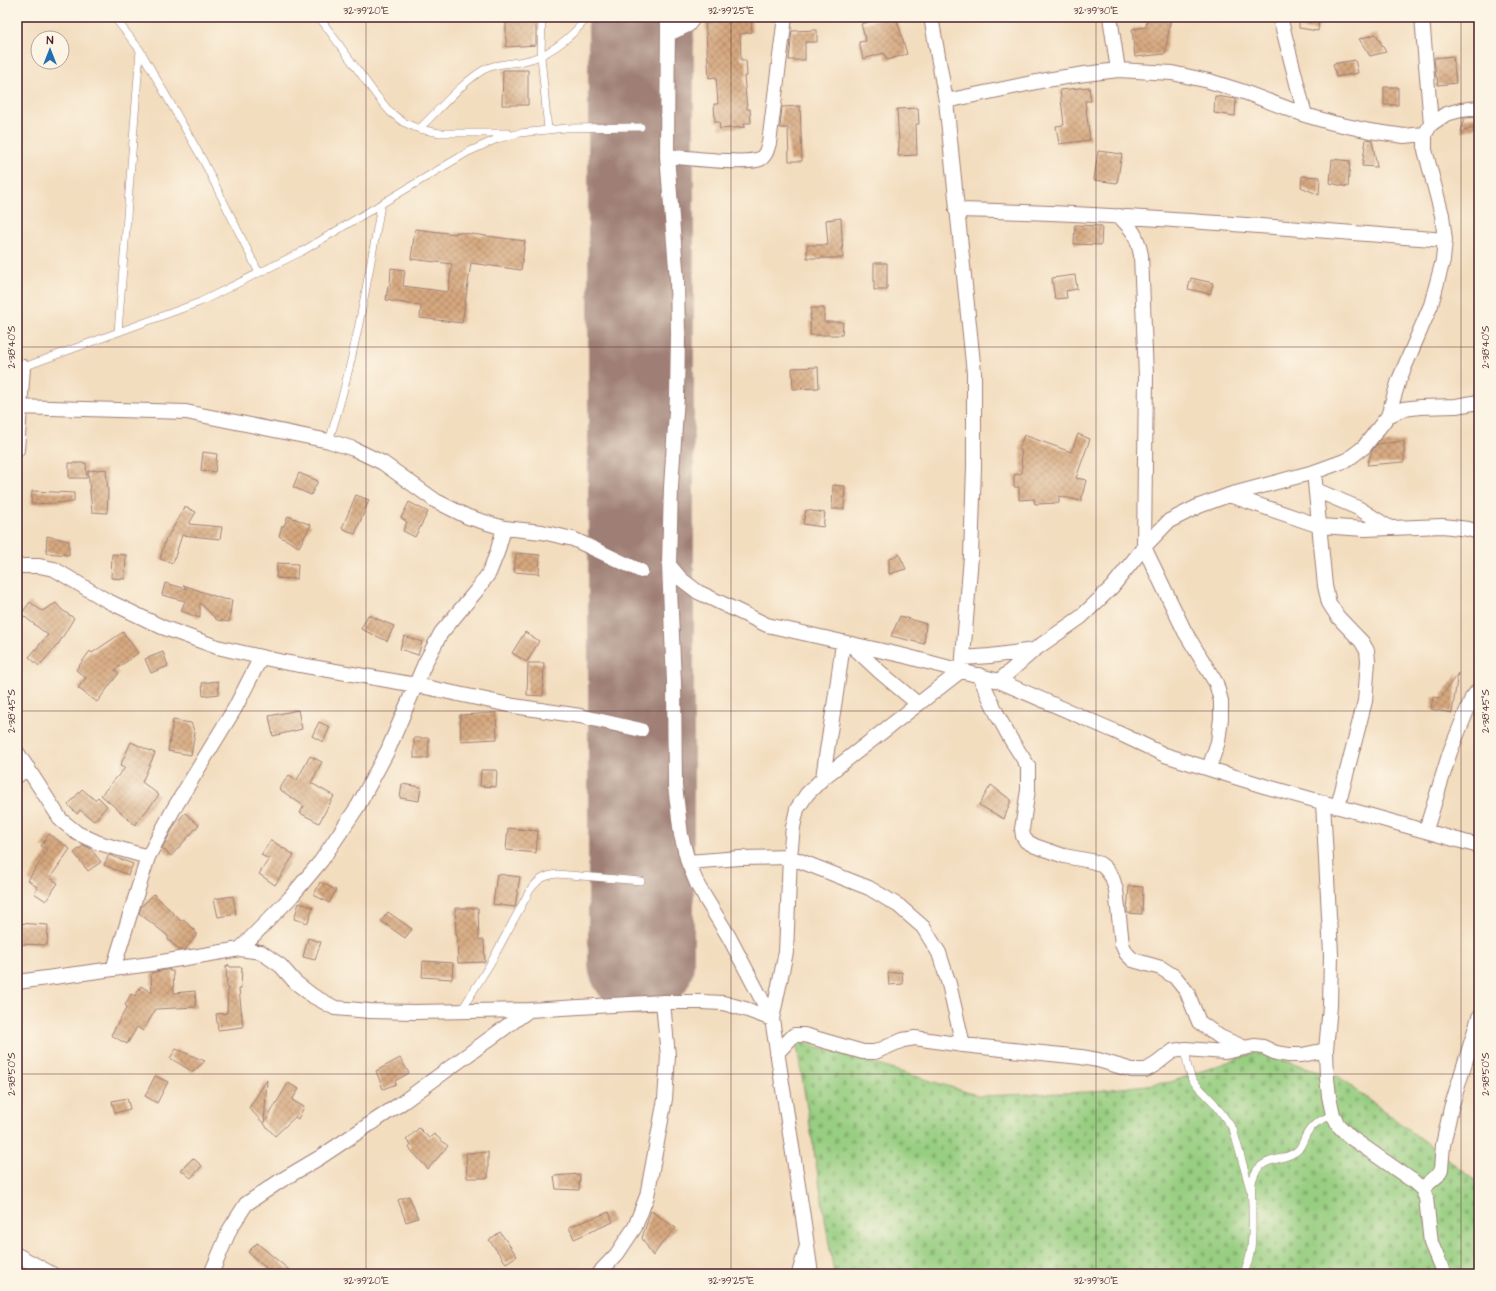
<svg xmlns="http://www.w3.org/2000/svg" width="1496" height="1291" font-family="'Architects Daughter',sans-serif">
	<defs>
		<pattern id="cemetery-stones" width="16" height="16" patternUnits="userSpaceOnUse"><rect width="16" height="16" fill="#97ce81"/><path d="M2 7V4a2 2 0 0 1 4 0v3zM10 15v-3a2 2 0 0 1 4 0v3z" fill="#84b070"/></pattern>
		<pattern id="building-cross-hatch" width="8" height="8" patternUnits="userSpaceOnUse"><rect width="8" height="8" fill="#d6a87f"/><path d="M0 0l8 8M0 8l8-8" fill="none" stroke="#b08868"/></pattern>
	</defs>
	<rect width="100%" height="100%" fill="#fcf5e5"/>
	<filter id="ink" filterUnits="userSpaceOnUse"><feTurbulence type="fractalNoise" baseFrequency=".025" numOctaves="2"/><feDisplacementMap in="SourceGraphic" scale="8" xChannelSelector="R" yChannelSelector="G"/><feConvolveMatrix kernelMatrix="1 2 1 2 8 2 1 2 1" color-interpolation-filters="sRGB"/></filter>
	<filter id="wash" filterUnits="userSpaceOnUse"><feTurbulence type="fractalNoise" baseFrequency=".012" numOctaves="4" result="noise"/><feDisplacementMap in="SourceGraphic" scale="16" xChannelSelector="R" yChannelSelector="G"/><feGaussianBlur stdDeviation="0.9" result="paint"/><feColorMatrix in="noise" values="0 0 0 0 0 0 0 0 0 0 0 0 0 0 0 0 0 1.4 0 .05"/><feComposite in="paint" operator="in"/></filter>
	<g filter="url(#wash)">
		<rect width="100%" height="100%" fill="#f3ddbf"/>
		<path fill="url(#cemetery-stones)" stroke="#707656" d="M796,1040L980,1096L1087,1092L1171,1082L1256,1052L1339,1077L1479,1183V1274H834Z"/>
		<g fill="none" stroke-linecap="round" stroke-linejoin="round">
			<path stroke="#9e7e75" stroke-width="106" d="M641,17V962"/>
		</g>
		<g id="blocks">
			<path fill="url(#building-cross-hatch)" d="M506,17H536V45L506,47Z
				M705,17H750L751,19L752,32L740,34L741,60H746L747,76H744L747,109H750L751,123H744L745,127L720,129L719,122H715L714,104H718L716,77L709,78Z
				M886,17H896L907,54L887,60L884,53L863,59L859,42L866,41L861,24Z
				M1147,17H1171L1165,54L1135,57L1132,29L1146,27Z
				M1299,17H1319L1318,31L1299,28Z
				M817,30V42H805V60H789L792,31Z
				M1376,34L1386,52L1370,56L1359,39Z
				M1453,56L1456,83L1438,85L1437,77H1436L1434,58Z
				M1355,60L1358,73L1336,77L1333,64Z
				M503,70H528V105H502Z
				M1089,87L1091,101H1085L1090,140L1059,144L1056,126L1064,125L1060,90Z
				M1384,87H1398V105H1384Z
				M1215,96L1236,99L1235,116L1214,113Z
				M800,106L802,161H789L788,128H780L782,107Z
				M918,108L919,124H916L917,155L898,156L899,144L897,109Z
				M1479,117V126L1461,132L1464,118Z
				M1366,139L1372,140L1377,167L1362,166Z
				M1098,151L1122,154L1117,183L1094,180Z
				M1332,159L1350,161L1348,187L1330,183Z
				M1302,176L1320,177L1319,195L1301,187Z
				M841,218L843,258H807V245H828L826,220Z
				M1075,225L1102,226L1101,245L1074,244Z
				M415,229L456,234V232L525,241L521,270L471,263L462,323L420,318L421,306L386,300L388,286H390L391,268L405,270L403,286L448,292L452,264L411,259Z
				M874,263H887V290H874Z
				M1075,275L1077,289L1066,291L1067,298L1055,299L1052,278Z
				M1191,278L1213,283L1210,294L1188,289Z
				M811,308H824V322H843L842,335H810Z
				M818,367L819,388L793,389L792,368Z
				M1078,434L1090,439L1076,478L1086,480L1081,501L1059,496V503L1035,504L1034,499L1019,500V487H1014V475L1022,473L1021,450L1019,449L1024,435L1071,452Z
				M1404,441V462L1367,465L1372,451L1377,444Z
				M203,452L217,454L215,472L201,471Z
				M69,463H86L87,478H69Z
				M106,469L108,492L107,513L92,512L88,471Z
				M299,473L318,481L311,495L293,487Z
				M833,485L845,486L844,509H832Z
				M32,491L74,493V502L31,504Z
				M356,495L369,500L355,534L342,528Z
				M409,502L428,512L415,537L403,531L407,522L401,518Z
				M185,507L196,512L189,524L222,527L220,539L182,535L173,563L160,559L166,538H167Z
				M806,510L825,513L823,527L803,524Z
				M288,516L311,525L299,547L279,536L282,526H284Z
				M47,536L69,541V555L46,553Z
				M516,553L540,555L539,574L514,572Z
				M112,554L126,555L125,579L111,578Z
				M899,554L906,569L889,574V559Z
				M277,563L298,564L297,579L276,578Z
				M165,583L187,589L183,585L223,599L232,600L229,622L217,620L200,603V618L181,611L185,601L162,595Z
				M30,602L42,611L56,603L62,610L74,618L59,643L39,666L29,657L48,635L21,614Z
				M368,615L394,626L387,641L361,629Z
				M900,616L926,624L924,644L891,636Z
				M123,632L138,653L115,670L119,673L97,702L78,688L86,678L76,670L90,651L92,653Z
				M525,632L539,641L527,662L512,653Z
				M404,636L422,642L418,655L400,649Z
				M163,652L168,666L151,673L145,659Z
				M528,663H544L543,696L527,695Z
				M1458,673L1452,713L1431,709L1433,697L1440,698Z
				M218,681L219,694L203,696L202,683Z
				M298,710L302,729L273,736L269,716Z
				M496,713L497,739L461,741L460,715Z
				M173,720L191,723L195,733L191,755L168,751Z
				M319,722L330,727L323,742L312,736Z
				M414,738H429L428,758H414Z
				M131,742L155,753L142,782L159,795L135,825L101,795L125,768L120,766Z
				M310,756L322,762L311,783L334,796L319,823L300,813L304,806L279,789L289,775L297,780Z
				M481,770H497L496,787L480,786Z
				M402,784L421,787L419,801L400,798Z
				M991,785L1011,800L1004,819L979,805Z
				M82,789L95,800L98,797L107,806L94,821L80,810L77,814L68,805Z
				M185,813L199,825L171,856L162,848L176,823Z
				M508,828L538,831L536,853L506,850Z
				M49,834L70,849L50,878L58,883L46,901L34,893L38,888L28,880L48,850L41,846Z
				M271,840L294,855L275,885L259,874L269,859L261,855Z
				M84,845L91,849L101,862L88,871L74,853Z
				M109,855L133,864L128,875L104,865Z
				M497,874L520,877L515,907L493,904Z
				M320,882L336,890L329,903L314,895Z
				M1129,886L1143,887L1142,914L1127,913Z
				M154,894L181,921L183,919L196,932V936L185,950H180L168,940V936L139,913L141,907Z
				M233,896L236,914L218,917L214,899Z
				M299,903L313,907L308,923L294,919Z
				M455,908H478L479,940H484L485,962L458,963L457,935H456Z
				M388,912L412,929L405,938L381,921Z
				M17,923L48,925L47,945L17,944Z
				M308,938L321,942L315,960L303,957Z
				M423,961L453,963L452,979L422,977Z
				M228,964L230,967H242L241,989H239L243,1027L218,1030L216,1014L227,1013L228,988H227L226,966H228Z
				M170,969L169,971H173L174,993L195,991L196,1007L156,1009L143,1031L137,1027L127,1044L111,1035L127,1007L125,1005L131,994L135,996L141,986L152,993L151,973Z
				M902,972L903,984L889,985L888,973Z
				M176,1049L205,1061L193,1072L170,1058Z
				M400,1058L409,1073L395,1081L396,1084L383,1089L376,1071Z
				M155,1076L168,1082L157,1103L145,1096Z
				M267,1080L264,1124L249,1108Z
				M288,1083L299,1089L292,1100L304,1107L298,1119L295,1117L275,1136L264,1124Z
				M127,1098L130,1109L115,1113L112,1101Z
				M419,1128L429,1138L434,1134L448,1146L428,1169L409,1148L411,1145L406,1140Z
				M488,1152V1178H467L466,1153Z
				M193,1158L202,1166L191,1178L181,1170Z
				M580,1174L579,1190L556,1189L554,1176Z
				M409,1196L418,1218L406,1222L398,1200Z
				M651,1211L676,1228L663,1242L653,1256L642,1238Z
				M609,1212L613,1222L574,1239L569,1227Z
				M500,1232L517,1256L506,1263L489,1240Z
				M257,1243L294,1274H273L248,1252Z"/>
		</g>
	</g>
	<g filter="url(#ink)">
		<use href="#blocks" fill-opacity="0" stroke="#9e7e75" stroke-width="1"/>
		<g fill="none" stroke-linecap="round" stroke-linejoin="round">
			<defs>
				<path id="service" d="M114,17L140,50L171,104L204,162L259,273
					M319,17L376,95L390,112L403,122L419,129L440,133H508
					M542,17L541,56L548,130
					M419,129C439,110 462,82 485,69C497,63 511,64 524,61C549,56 572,36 588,17
					M118,332L140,50
					M21,368L200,302L301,252L468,152L497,139L520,133L566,128L641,127
					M329,441C354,363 367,284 381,205
					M461,1011L490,964L530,890C539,879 543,876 557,874L641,881
					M1186,1049L1187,1064L1192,1080L1215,1104L1233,1129L1250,1189
					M1243,1274C1254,1255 1252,1230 1252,1208C1252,1195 1249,1182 1257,1170C1266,1157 1287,1161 1298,1150C1301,1147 1303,1142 1305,1137C1311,1124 1320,1120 1333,1115"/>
				<path id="minor" d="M668,17L667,156L677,280L678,335L677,396L671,487L669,565L674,682L675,786L681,835L688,862L698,886L729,937L772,1019L803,1217L811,1274
					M1110,17L1118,70
					M1280,17L1305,115
					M1422,17L1431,124
					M668,34L688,25L694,17
					M946,101L1046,80L1085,74L1118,70L1172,73L1209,81L1244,92L1305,115L1333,123L1370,131L1404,136L1425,134
					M667,156C686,158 745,165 760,159C766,156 767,149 769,143L785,17
					M956,210C1119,213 1282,228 1445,240
					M1119,216C1133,230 1137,235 1141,255L1146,376L1144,547L1185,632L1216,683L1221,701V718L1218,742L1209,768
					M17,407L186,412L329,441L354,449L383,463L436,501L468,517L504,528L542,532L573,539L641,571
					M1388,416L1399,380L1431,305L1443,260L1445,240L1442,215L1425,150V134L1431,124L1446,114L1461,110L1479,108
					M17,450L23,367
					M1314,472L1325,586L1329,603L1338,617L1362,642L1367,651L1368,661L1365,701L1338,806
					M1316,490L1358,508L1390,528
					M1229,495L1320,526L1365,529L1443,526L1468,529L1479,532
					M669,565L681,579L698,592L767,625L905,656L999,681L1112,730L1165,755L1264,786L1479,846
					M17,566H39L54,569L106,600L162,627L217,647L283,662L416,685L514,706L580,716L641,730
					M850,644L880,672L918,704
					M963,658L990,656L1034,650
					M979,675L998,716L1010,738L1028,766V790L1022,829L1023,836L1026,841L1035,846L1064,856L1091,861L1100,864L1105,868L1112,877L1116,890L1122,944L1126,953L1133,960L1161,968L1175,977L1187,992L1199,1022L1220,1037L1243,1047
					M999,681L1034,650L1081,617L1112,587L1144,547L1169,521L1199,506L1229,495L1314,472L1347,460L1364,447L1388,416L1403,409L1420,407L1456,406L1479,402
					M17,752L61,820L77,833L99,843L148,857
					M17,776L28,768
					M823,778C829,733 838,688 843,642
					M1323,802L1331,954L1330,1006L1326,1050L1327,1078L1329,1096L1333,1115L1338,1125L1350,1137L1413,1181L1422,1189L1426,1198L1431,1243L1444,1274
					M1426,830L1450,752L1472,698L1479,689
					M688,862L740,858L790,857L869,888L899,906L923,927L939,953L949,984L963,1045
					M240,949L290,898L321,861L358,806L388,750L425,663L441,633L477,590L489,573L497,553L504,528
					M113,969L148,857L173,810L235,708L261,657
					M17,982L150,964L240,949L261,952L281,966L295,982L313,996L335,1008L370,1011L414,1012L529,1010L663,1002H701L723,1003L745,1009L772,1019L786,952L790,857L793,827L797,809L807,794L823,778L962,670L971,556L974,467V373L946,101L931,17
					M777,1053L794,1035H804L863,1052H875L903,1040L915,1038L963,1045L1081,1057L1098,1060L1132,1070H1146L1156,1064L1173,1051L1186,1049L1225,1052L1254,1046L1263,1047L1276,1053L1289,1055H1302L1326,1050
					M1422,1189L1438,1175L1441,1169L1443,1145L1451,1108L1479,1017
					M17,1255L52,1274
					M211,1274L230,1229L246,1204L280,1181L319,1158L403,1102L529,1010
					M598,1274L617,1254L635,1227L647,1196L665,1099L668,1056L663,1002
					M799,1274L806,1249"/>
			</defs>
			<use href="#service" stroke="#9e7e75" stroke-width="8"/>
			<use href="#minor" stroke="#9e7e75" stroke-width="16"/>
			<use href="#service" stroke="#fff" stroke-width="7"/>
			<use href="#minor" stroke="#fff" stroke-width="14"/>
		</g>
	</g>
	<path fill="none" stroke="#4a1f2b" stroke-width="1" stroke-opacity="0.45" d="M366,17V1274M731,17V1274M1096,17V1274M1461,17V1274M17,347H1479M17,711H1479M17,1074H1479"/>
	<rect width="1496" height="1291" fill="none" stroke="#fcf5e5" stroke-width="44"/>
	<g transform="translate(50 50)"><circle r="19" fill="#fcf5e5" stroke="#b59f9b"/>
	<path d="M0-3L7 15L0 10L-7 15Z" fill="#1f6fb2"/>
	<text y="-6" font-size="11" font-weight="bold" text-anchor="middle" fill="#4a1f2b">N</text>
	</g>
	<rect x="22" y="22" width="1452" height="1247" fill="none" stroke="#4a1f2b" stroke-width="1.5"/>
	<g font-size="10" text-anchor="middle" fill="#4a1f2b">
		<text x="366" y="14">32°39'20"E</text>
		<text x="731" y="14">32°39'25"E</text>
		<text x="1096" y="14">32°39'30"E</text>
		<text transform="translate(11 347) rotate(-90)" y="4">2°38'40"S</text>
		<text transform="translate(1485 347) rotate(-90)" y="4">2°38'40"S</text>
		<text transform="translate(11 711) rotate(-90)" y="4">2°38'45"S</text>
		<text transform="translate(1485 711) rotate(-90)" y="4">2°38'45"S</text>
		<text transform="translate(11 1074) rotate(-90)" y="4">2°38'50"S</text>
		<text transform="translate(1485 1074) rotate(-90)" y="4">2°38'50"S</text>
		<text x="366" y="1284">32°39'20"E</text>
		<text x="731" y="1284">32°39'25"E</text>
		<text x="1096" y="1284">32°39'30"E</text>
	</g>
</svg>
